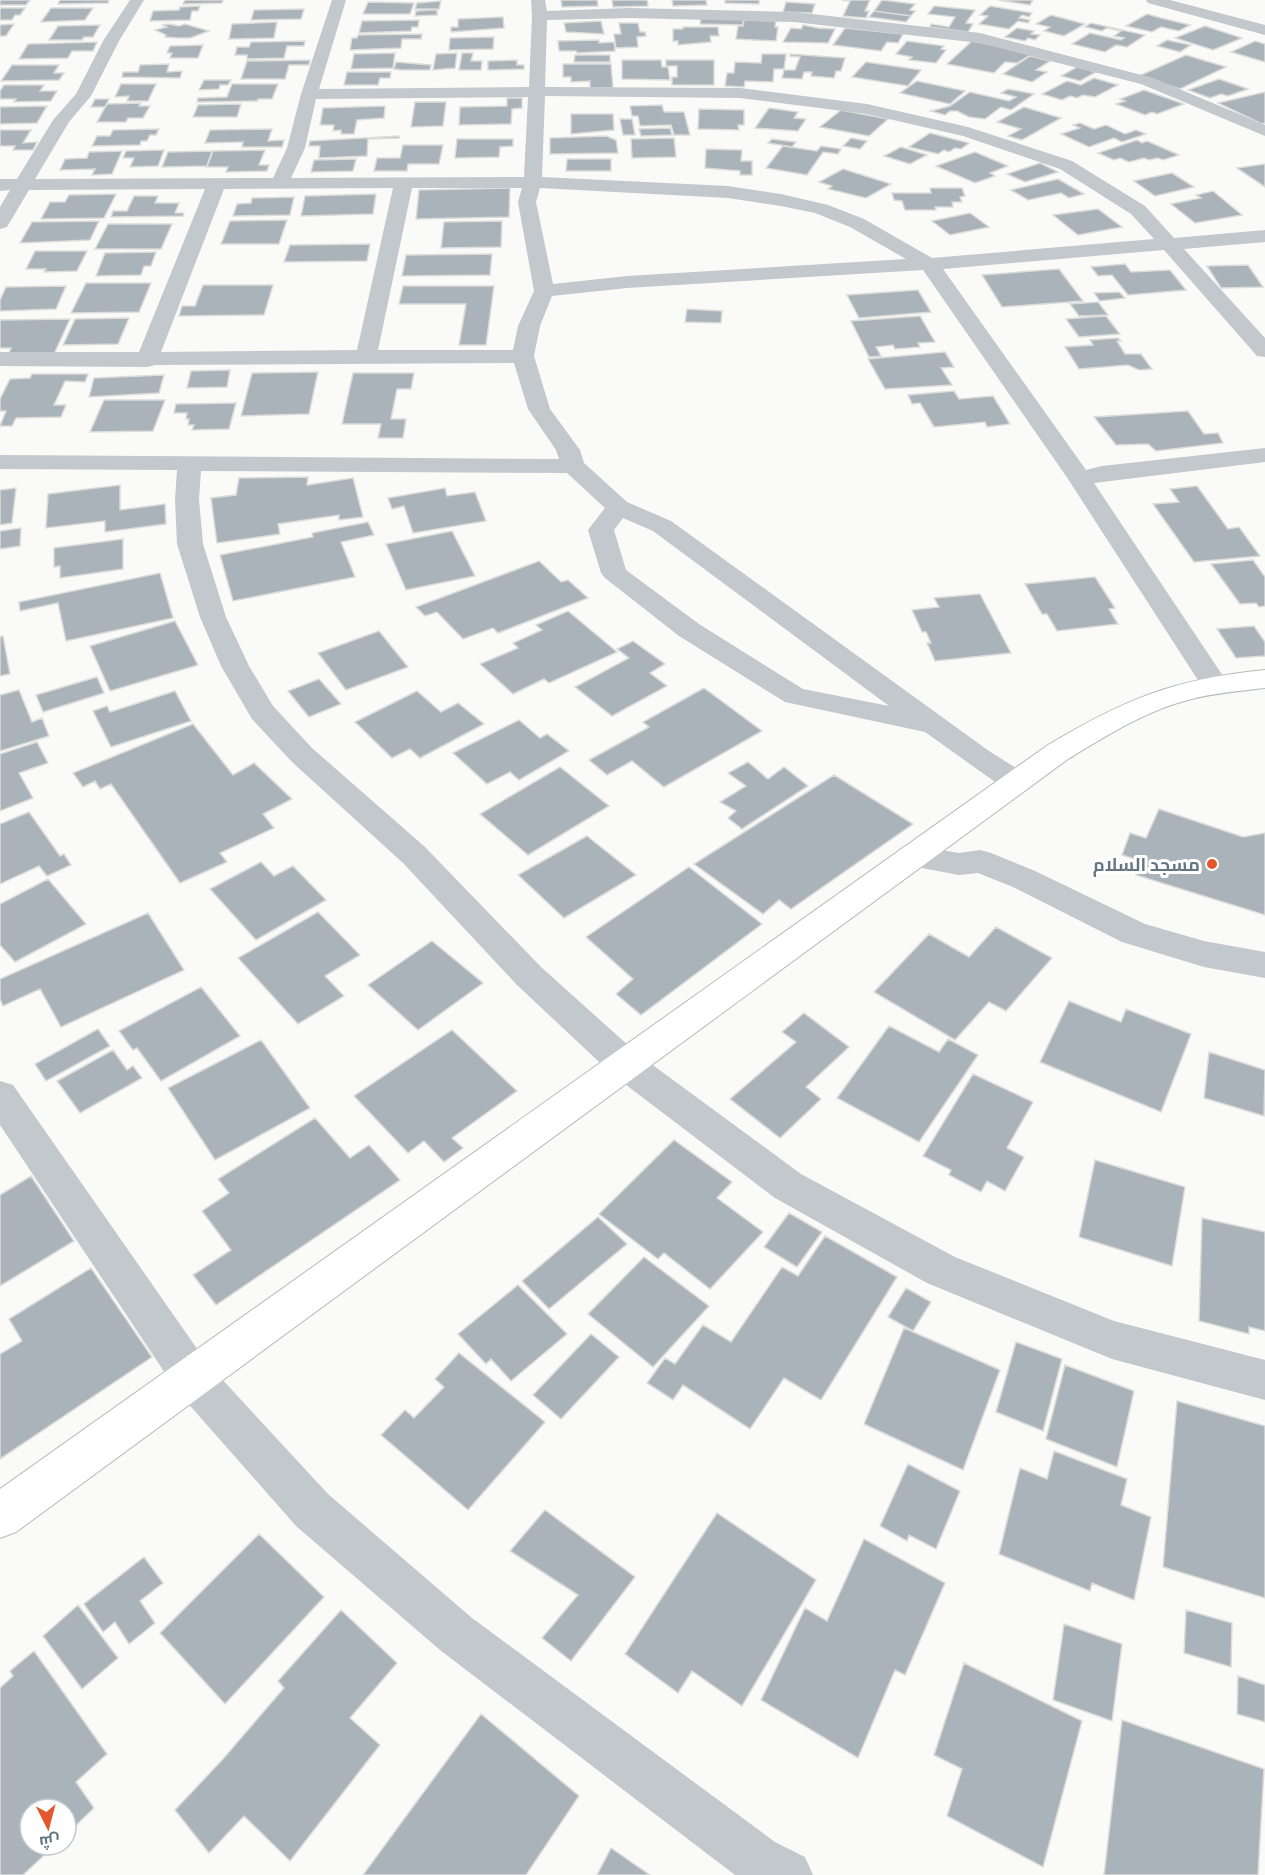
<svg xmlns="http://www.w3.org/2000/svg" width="1265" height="1875" font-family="Poppins,Cairo,sans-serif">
	<rect width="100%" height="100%" fill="#fafaf8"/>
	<path fill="#aab3b9" stroke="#dcdcda" stroke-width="1.5" d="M0,0H30L26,5H0Z
		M60,0H109L108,3L58,4Z
		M185,0H223L222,3L183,4Z
		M561,0H597L598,6L562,7Z
		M612,0H647L648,6L613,7Z
		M672,0H706L707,5L673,6Z
		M725,0H759V4L725,3Z
		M842,0H870L865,11H869L866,18L843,16L850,1Z
		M882,0L915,4L910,10L915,11L911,16L874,11Z
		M998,0H1033L1030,5Z
		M441,1L439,9H415L417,3Z
		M368,2L414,3L410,14H363Z
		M786,2L815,4L812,13L783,12Z
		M200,6L198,11H192L190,20L150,21L153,11L179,10L180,7Z
		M934,6L975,10L966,23L973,24L968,32L930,27L931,24L949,27L955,17L928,14Z
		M990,6L1032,13L1029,17L1022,15L1019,18L1030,20L1028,23L1018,21L1009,29L979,24L988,16L980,15Z
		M0,8H25L20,15H15L12,20H0Z
		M51,8H93L85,20L41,22Z
		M304,9L301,19L251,20L254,10Z
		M430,10H437V15L415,16L416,11Z
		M874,11L911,16L906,22L869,17Z
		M1147,14L1161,18L1190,25L1179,31L1161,27L1152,32L1126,26Z
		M1051,15L1085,24L1064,36L1044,31L1050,27L1036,24Z
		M503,17L504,28L451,32V27H458V19Z
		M701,18L743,19V25L700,24Z
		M419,20L418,27H412L411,31L359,33L362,21Z
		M744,20L776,21L775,27H778L776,41L736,39L738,26H743Z
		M601,21L604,34L566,32L564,23Z
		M277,22L274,38L229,39L232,24Z
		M619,23H638L640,32H645L646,36L637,37L638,47L616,48L614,34H621Z
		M1091,23L1145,35L1127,47L1116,45L1105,52L1072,44L1090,33L1121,40L1124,38L1114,36L1121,31L1107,28L1102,31L1085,27Z
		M14,24L6,36H0V25Z
		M168,24L179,26L185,24L209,31L190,38H178L165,37L166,35L155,30L167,27L163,25Z
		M100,25L93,37H84L82,40H49L58,26Z
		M803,25L818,28L835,29L828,43L783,42L791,28L801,29Z
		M1205,26L1242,38L1213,50L1175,38Z
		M683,27H718L719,36H710L711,42L678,45V41H673V29H683Z
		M845,28L903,34L898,43L887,42L881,51L833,45Z
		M1017,28L1034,31L1031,34L1040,35L1035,40L1028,38L1025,41L1005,37Z
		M422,34L421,39H402L401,48L350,50L352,38H357L358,35Z
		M494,37L493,49L449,50L450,38Z
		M599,40V43L614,42L615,51L577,53L576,51H559L558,41Z
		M1167,40L1191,45L1180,52L1157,46Z
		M305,41L304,46H287L284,58L247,59V55H235L237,47H249L251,42Z
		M907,41L944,46L941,49L946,50L936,63L909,60L912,57L896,54Z
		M972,41L1002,47L1031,55L1017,63L1005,62L994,73L947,64Z
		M1255,41L1265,44V62L1231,52Z
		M97,42L93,51H72L68,58L19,59L28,44Z
		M203,45L198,58H170L172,53H167L170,46Z
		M395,53L393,68L351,69L354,54Z
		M457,53L455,68L433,70L436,54Z
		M462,53H473L471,61H482L481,70H459Z
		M762,54H786L784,69H774L773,82L745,81L744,87L725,86L727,73H734L735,62L761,63Z
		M790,54L845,58L841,71H836L834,78L811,76L812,72H804L802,79L782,78L784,70H795L800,57L790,56Z
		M575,55H610V62H574Z
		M1186,55L1226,67L1180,89L1139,76Z
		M1030,56L1050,61L1036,70L1047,72L1032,82L1003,74Z
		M310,60L309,65H289L285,79H241L247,61Z
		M517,60V65H524V69L488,70V61Z
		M622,60H661L662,67H668L670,80L622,79Z
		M666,60H714V85H672V77H677V66H666Z
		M396,62L431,65L430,70H402L394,69Z
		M866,62L921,70L908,86L852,77Z
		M169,64L167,72L182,71L180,78L122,77L123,72H138L140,65Z
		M563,64H611L613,88H590V81L571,82V77H563Z
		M12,65H59L54,73H64L59,80L1,81Z
		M1077,67L1096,72L1080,81L1061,76Z
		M347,72H391L390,78H380L378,85H344Z
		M1094,78L1118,85L1095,97L1083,95L1077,98L1070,96L1062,100L1042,94L1067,81L1081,85Z
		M1219,79L1248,89L1228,96L1221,94L1210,98L1188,90Z
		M204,80H231L228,85H220L219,89L199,90Z
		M917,81L965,91L950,104L900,93Z
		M121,84H156L148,101H127L129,96L115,97Z
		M232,84H278L272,99H258V101L197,102L198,98L227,97Z
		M4,85H44L40,91H57L51,101L14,102L16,99H0V91Z
		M1008,89L1034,94L1011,110L1001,107L985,119L969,117L957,111H950L945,115L931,111L950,106L970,92L1009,101L1016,97L1001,93Z
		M1144,90L1184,104L1157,114L1152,112L1145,115L1116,104L1125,101L1120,99Z
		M1265,92V123L1262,124L1218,103Z
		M507,98H522V108L512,109L511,124L459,125L460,107L507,106Z
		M95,99H109L105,107H91Z
		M415,102H446L443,126L411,127Z
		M141,103L139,106H150L143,118H128L126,122H97L107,104Z
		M241,104L237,117H193L198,105Z
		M662,105L664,112H684L690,135H674L671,125L640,126L638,116H632L630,106Z
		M47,106L37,123L0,124V107Z
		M385,106L384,118L357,120L354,134H341V130L333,131L334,125H320L323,108Z
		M1024,107L1061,118L1022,140L1008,136L1021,129L997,122Z
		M769,108L798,112L794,118L806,119L798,131L755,128Z
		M699,109L744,110V125H738L739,130L698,129Z
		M841,110L888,119L869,136L820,127Z
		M571,114H613L614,130L571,134Z
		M620,119H632L635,135H623Z
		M1080,123L1094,129L1106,125L1125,134L1136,130L1146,134L1122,142L1114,138L1089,147L1061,134L1080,128L1073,125Z
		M670,128L672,135L641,136L639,129Z
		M159,129L156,135H150L147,141H141L140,145L92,146L97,136H110L113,130Z
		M272,129L268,141L284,140L282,147H242L243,142L205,143L210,130Z
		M0,130H31L23,143L37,142L33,150H13L15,146H0Z
		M930,133L969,143L961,149L955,148L949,152L944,150L938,154L909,147Z
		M399,136V138L368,139L367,156L319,158L320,146H309L310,141Z
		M606,136L616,140L618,153L550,154V138Z
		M674,138L676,157L632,158L631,139Z
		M851,138L867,141L860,149L843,146Z
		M457,139H513V146L500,147L499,157L455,158Z
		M772,139L796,142L792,147L768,143Z
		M1137,140L1142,143L1147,141L1179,155L1163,160L1158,158L1149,160L1144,158L1129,162L1120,158L1114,160L1098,153Z
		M403,145H443L439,164H408L407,171H374L377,158H400Z
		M783,146L817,151L821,146L841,149L838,154L823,152L807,175L766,168Z
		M901,147L927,155L910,164L884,156Z
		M706,149L742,150L741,161H752V175H740V171L705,168Z
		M164,150L158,166L130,167L134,158H123L126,151Z
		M265,150L259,165H269L267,171L226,172L228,167H207L213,151Z
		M122,151L112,174L92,175L95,169L60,170L65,159L87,158L89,152Z
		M212,151L207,166L162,167L168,152Z
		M975,152L1008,166L990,173L995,176L975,183L936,166Z
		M356,159L353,171L311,172L314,160Z
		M567,159H611V171H566Z
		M1040,163L1058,172L1025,182L1007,174Z
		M1265,164V187L1237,168Z
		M843,169L891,184L866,198L828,189L832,186L819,182Z
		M1172,173L1194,187L1155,196L1134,181Z
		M1058,179L1084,194L1069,198L1061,193L1028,200L1011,190Z
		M510,188L509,217L416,219L419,190Z
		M930,188H962L965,196L960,197L962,202H952L953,207H935L936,210H905L902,201L894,200L892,193H931Z
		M1213,191L1242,215L1195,223L1171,204L1201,198L1196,195Z
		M116,194L104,218L41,219L50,202H65L69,195Z
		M376,194L373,214L301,216L305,196Z
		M134,196H158L155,203H179L175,213H184L183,216L111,217L113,211H127Z
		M294,197L290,215L233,216L237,204L251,203L252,198Z
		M1098,209L1122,227L1078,235L1053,215Z
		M970,213L989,227L950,235L932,221Z
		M287,220L279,244H221L230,221Z
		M99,221L90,240L20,243L32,222Z
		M502,221L501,247L441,248L444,222Z
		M108,224H172L161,249H95Z
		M370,244L367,261L284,262L290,245Z
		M35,251H87L77,271L44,272L46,269H26Z
		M156,252L151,266H144L141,275L96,276L105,253Z
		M492,254L490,275L402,276L406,255Z
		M1125,264L1131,272L1170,270L1186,290L1128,295L1112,275L1098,276L1091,267Z
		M1248,265L1263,287L1221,288L1207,266Z
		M1059,269L1083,301L1002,307L982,275Z
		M86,283H151L139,312L71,313Z
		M203,285H273L264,315L179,316L182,306H195Z
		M66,286L56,309L0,311V300L6,287Z
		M403,286H494L486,345H459L466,304H399Z
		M918,290L931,312L859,318L847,295Z
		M1119,292L1125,298L1100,301L1094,293Z
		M1098,302L1108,315L1079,316L1070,304Z
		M687,309L722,311L721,323L685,322Z
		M920,316L935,342L918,343L920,347L895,349L893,345L876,347L881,356L869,357L851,321Z
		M1106,316L1120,334L1079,337L1066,319Z
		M129,318L118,344L63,345L75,319Z
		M70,319L54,354L8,355L11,348H0V320Z
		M1118,338L1121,341H1117L1125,354H1141L1152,369L1139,370L1128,365L1079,369L1065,347L1093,345L1090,340Z
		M945,352L954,367L941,368L952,385L885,389L868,359Z
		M230,370L227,387L187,388L191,371Z
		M318,372L309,414L241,416L252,373Z
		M353,373H414L411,389H397L391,419H406L403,438H378L381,424H342Z
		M32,374H88L85,382L65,381L54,405H66L61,417L16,418L12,426H0L6,411H0V399L10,379L30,378Z
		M164,375L159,393L89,397L94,378Z
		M954,391L959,399L993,396L1010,424L987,427L985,422L934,427L920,403L912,404L908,395Z
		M104,400H165L153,431L90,432Z
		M236,403L229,429L192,430L194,425H188L189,419H186L187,413H174L176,404Z
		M1188,411L1204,434L1218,433L1223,443L1156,451L1148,444L1116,445L1094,417Z
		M308,477L307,485L353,478L363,517L339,520V515L278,524L280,534L217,543L211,498L236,495L239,478Z
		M120,485V510L165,504L166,524L105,532V521L46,528L48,494Z
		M1197,486L1228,529L1239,527L1260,556L1194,562L1153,504L1179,502L1170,489Z
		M16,488L12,523L0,525V490Z
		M445,488L447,496L475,492L486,521L413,533L404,506L392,509L388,498Z
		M368,522L374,535L341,542L355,577L233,601L220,555L313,537L312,533Z
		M21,528L20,546L0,549V531Z
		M452,531L475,576L406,590L386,544Z
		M123,539V569L60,578V566L54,567V548Z
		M1253,560L1265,577V606L1259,607L1256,603L1240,604L1211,564Z
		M539,561L561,582L568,580L588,598L498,633L493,628L463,639L437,612L425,616L416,607Z
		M160,573L173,618L66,641L58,603L20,611L19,602Z
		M1095,577L1115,608L1109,609L1118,624L1057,631L1047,614H1042L1025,584Z
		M980,594L1011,653L935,661L927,643H931L926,632H922L912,610L939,607L934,598Z
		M568,611L617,652L549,683L544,679L513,694L480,664L518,648L513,643L542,630L536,625Z
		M175,621L198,665L110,691L90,646Z
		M1254,626L1265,642V656L1236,658L1217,629Z
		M379,631L408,667L346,690L318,653Z
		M3,636L10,674L0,676V637Z
		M633,641L665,664L650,673L667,686L612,716L575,687L629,658L617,649Z
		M97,677L104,693L43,712L36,695Z
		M319,679L341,704L309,717L288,691Z
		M704,688L762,731L664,787L632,761L607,775L589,760L649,727L643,722Z
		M19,690L32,722L42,718L49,736L0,751V695Z
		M175,691L191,721L111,747L93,711L107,706L110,712Z
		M417,691L441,712L458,703L484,724L420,758L410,749L392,758L355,722Z
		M519,720L540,738L547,734L569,751L519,780L510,772L487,784L453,753Z
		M193,724L233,775L254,763L292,799L263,814L274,828L220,853L227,862L180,883L111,784L100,789L95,781L83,787L73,773Z
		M37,742L48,763L19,773L33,798L0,811V754Z
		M748,762L768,779L784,767L808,786L742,829L728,818L736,811L720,802L746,786L728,773Z
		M560,767L609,806L528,855L480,814Z
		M834,775L913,824L791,909L779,900L763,914L694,864Z
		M1159,809L1243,837L1265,833V915L1136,875L1141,861L1122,855L1130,833L1146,838Z
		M29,812L60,856L64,854L71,865L47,876L39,866L0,884V824Z
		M587,836L636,875L564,918L518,875Z
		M261,862L274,876L293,866L326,900L256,940L210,889Z
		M689,867L762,924L641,1015L616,994L633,979L586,937Z
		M48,879L86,924L15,962L0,945V904Z
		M318,912L360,955L325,976L344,996L298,1024L238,958Z
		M148,913L184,970L61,1027L40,989L3,1006L0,999V979Z
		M996,927L1052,958L1006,1011L989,1002L955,1040L874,992L929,934L969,957Z
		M432,941L483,983L418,1030L368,985Z
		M201,987L240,1036L161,1081L137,1048L133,1050L119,1031Z
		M1069,1001L1121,1022L1126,1009L1191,1034L1161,1112L1040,1062Z
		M804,1013L849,1047L806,1087L821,1099L780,1138L730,1099L796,1042L782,1032Z
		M889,1026L939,1052L948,1039L978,1055L919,1142L837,1098Z
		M98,1029L110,1046L46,1081L35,1064Z
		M452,1030L517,1091L452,1138L463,1148L444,1162L424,1141L408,1153L354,1096Z
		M261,1040L310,1108L215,1160L168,1088Z
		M113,1050L127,1070L133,1066L142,1078L80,1113L57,1081Z
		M1209,1052L1265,1070L1264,1116L1204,1098Z
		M973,1074L1033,1102L1007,1148L1024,1157L1005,1191L987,1181L981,1192L949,1175L951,1170L923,1156Z
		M315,1118L350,1158L369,1145L400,1180L216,1305L193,1275L231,1250L202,1211L229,1193L218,1179Z
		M674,1140L732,1182L717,1198L763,1232L710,1289L664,1253L658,1259L599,1214Z
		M1095,1160L1185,1187L1172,1266L1079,1237Z
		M31,1176L74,1241L0,1286V1195Z
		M789,1213L822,1232L797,1267L764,1247Z
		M598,1217L627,1244L549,1309L522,1281Z
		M1202,1218L1265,1232V1331L1249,1327V1334L1199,1321Z
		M825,1236L897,1277L821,1400L784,1378L750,1429L683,1385L673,1400L647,1383L665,1358L675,1364L703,1325L731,1342L782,1267L798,1276Z
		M644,1257L709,1306L653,1367L588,1314Z
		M91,1268L152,1357L0,1459V1354L22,1341L9,1319Z
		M518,1285L567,1334L511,1381L491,1359L486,1364L458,1334Z
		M906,1288L931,1302L913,1331L888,1317Z
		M904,1328L1000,1370L963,1470L864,1424Z
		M591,1334L619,1357L561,1419L533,1395Z
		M1016,1342L1062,1359L1043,1431L996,1412Z
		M459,1353L545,1422L468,1510L381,1435L405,1410L414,1418L444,1387L435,1379Z
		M1065,1365L1134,1391L1117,1467L1046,1439Z
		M1177,1401L1265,1426V1598L1163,1567Z
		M1054,1451L1127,1479L1121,1505L1151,1517L1134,1600L1092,1583L1090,1591L999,1554L1020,1468L1047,1479Z
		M908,1464L960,1491L936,1549L909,1535L907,1541L880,1526Z
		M545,1510L635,1577L571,1661L542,1638L578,1595L510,1551Z
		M717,1513L816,1580L742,1706L692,1671L678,1693L625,1654Z
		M259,1534L324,1597L225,1704L160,1633Z
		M864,1539L945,1583L905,1675L895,1670L858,1758L761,1700L805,1608L827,1621Z
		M144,1557L163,1583L140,1601L155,1623L129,1644L115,1622L103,1632L84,1604Z
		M78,1605L118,1658L82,1689L43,1636Z
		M341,1610L397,1663L350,1718L380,1745L290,1861L244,1816L209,1853L175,1810L223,1759L284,1688L278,1681Z
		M1186,1610L1232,1623L1231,1667L1184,1653Z
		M1064,1624L1122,1644L1112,1721L1053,1700Z
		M34,1651L107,1754L76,1782L94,1808L66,1835V1809H30V1845H55L23,1875H0V1688L13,1676L10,1671Z
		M964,1663L1082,1721L1043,1867L947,1816L962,1769L934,1755Z
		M1238,1676L1265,1685V1722L1237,1714Z
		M481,1714L579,1796L526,1875H363Z
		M1122,1720L1264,1769L1258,1875H1104Z
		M611,1848L650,1875H597Z"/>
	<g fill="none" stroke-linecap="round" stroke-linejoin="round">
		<defs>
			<path id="primary" d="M1265,670V688C1239,691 1213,693 1188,700C1145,711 1106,736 1068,759L16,1532L0,1538V1489L1048,745C1125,699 1174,679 1265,670Z"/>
		</defs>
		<use href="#primary" stroke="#b5babe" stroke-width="2"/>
		<path fill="#c3c8cc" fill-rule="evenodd" d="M130,0H144L119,41L91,96L69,122L35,179L273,178L287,148L301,94L332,0H346L319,89L529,87L532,16L531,0H545L547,11L630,8L794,12L980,33L1153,78L1265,125V136L1141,84L980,43L794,22L630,18L547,20L545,87L740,88L867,104L968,127L1072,161L1145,206L1174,238L1265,230V242L1184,249L1265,338V357L1257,356L1164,250L943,269L1086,470L1102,466L1265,448V462L1094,483L1229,685L1225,691L1215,694L1205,691L1068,479L923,270L627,288L552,296L540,326L534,356L550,409L580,450L584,463L627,502L671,521L989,751L1027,775L1031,782L1027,789L1016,792L1005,789L925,732L785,702L679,636L605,578L601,573L588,530L605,508L567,473L201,471L199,499L203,544L226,617L249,666L273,706L312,748L425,847L541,967L639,1055L801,1174L955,1257L1114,1321L1265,1360V1400L1112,1359L927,1283L775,1198L613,1075L517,985L403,863L292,762L252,719L221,666L200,617L177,544L175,499L177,470L0,469V455L559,459L556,450L528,409L514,363L155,365L147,367L0,366V352H139L205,189L29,190L7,227L0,229V207L10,190L0,191V179H17L53,120L76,94L103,41ZM545,96L740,98L867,114L963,136L1060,169L1131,214L1154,239L932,258L864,219L828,205L781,194L728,186L542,177ZM528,97L524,177L291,178L305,148L316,99ZM393,188L357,350L161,352L224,189ZM412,188H522L518,202L534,291L518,326L513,350H378ZM540,188L728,198L781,206L815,213L850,227L906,259L627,276L553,284L536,202ZM623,518L653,531L889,706L803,689L699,624L626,570L614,530Z
			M1146,0H1170L1265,25V35L1148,3Z
			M911,845L959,853L980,850L991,853L1035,871L1145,924L1204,941L1265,952V978L1204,967L1122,942L1013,887L978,873L959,875L900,864L895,856L900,848Z
			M0,1081L13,1085L207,1363L328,1494L472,1618L775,1842L805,1857L813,1875H735L440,1650L296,1526L177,1391L0,1125Z"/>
		<use href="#primary" fill="#fff" fill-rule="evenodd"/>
	</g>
	<circle fill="#e4572e" stroke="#fff" stroke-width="2" cx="1212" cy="864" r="6"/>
	<g text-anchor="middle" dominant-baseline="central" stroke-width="6" stroke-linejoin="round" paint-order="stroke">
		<g font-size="18" font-weight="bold" fill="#657683" stroke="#fff" text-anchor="end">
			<text x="1200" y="864">مسجد السلام</text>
		</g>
	</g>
	<g transform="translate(48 1827) rotate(174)"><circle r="28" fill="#ffffff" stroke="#c1c8cd" stroke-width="1.5"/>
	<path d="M0-4.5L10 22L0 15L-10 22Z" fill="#e4572e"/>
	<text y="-9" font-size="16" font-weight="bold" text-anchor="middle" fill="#657683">ش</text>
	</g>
</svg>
